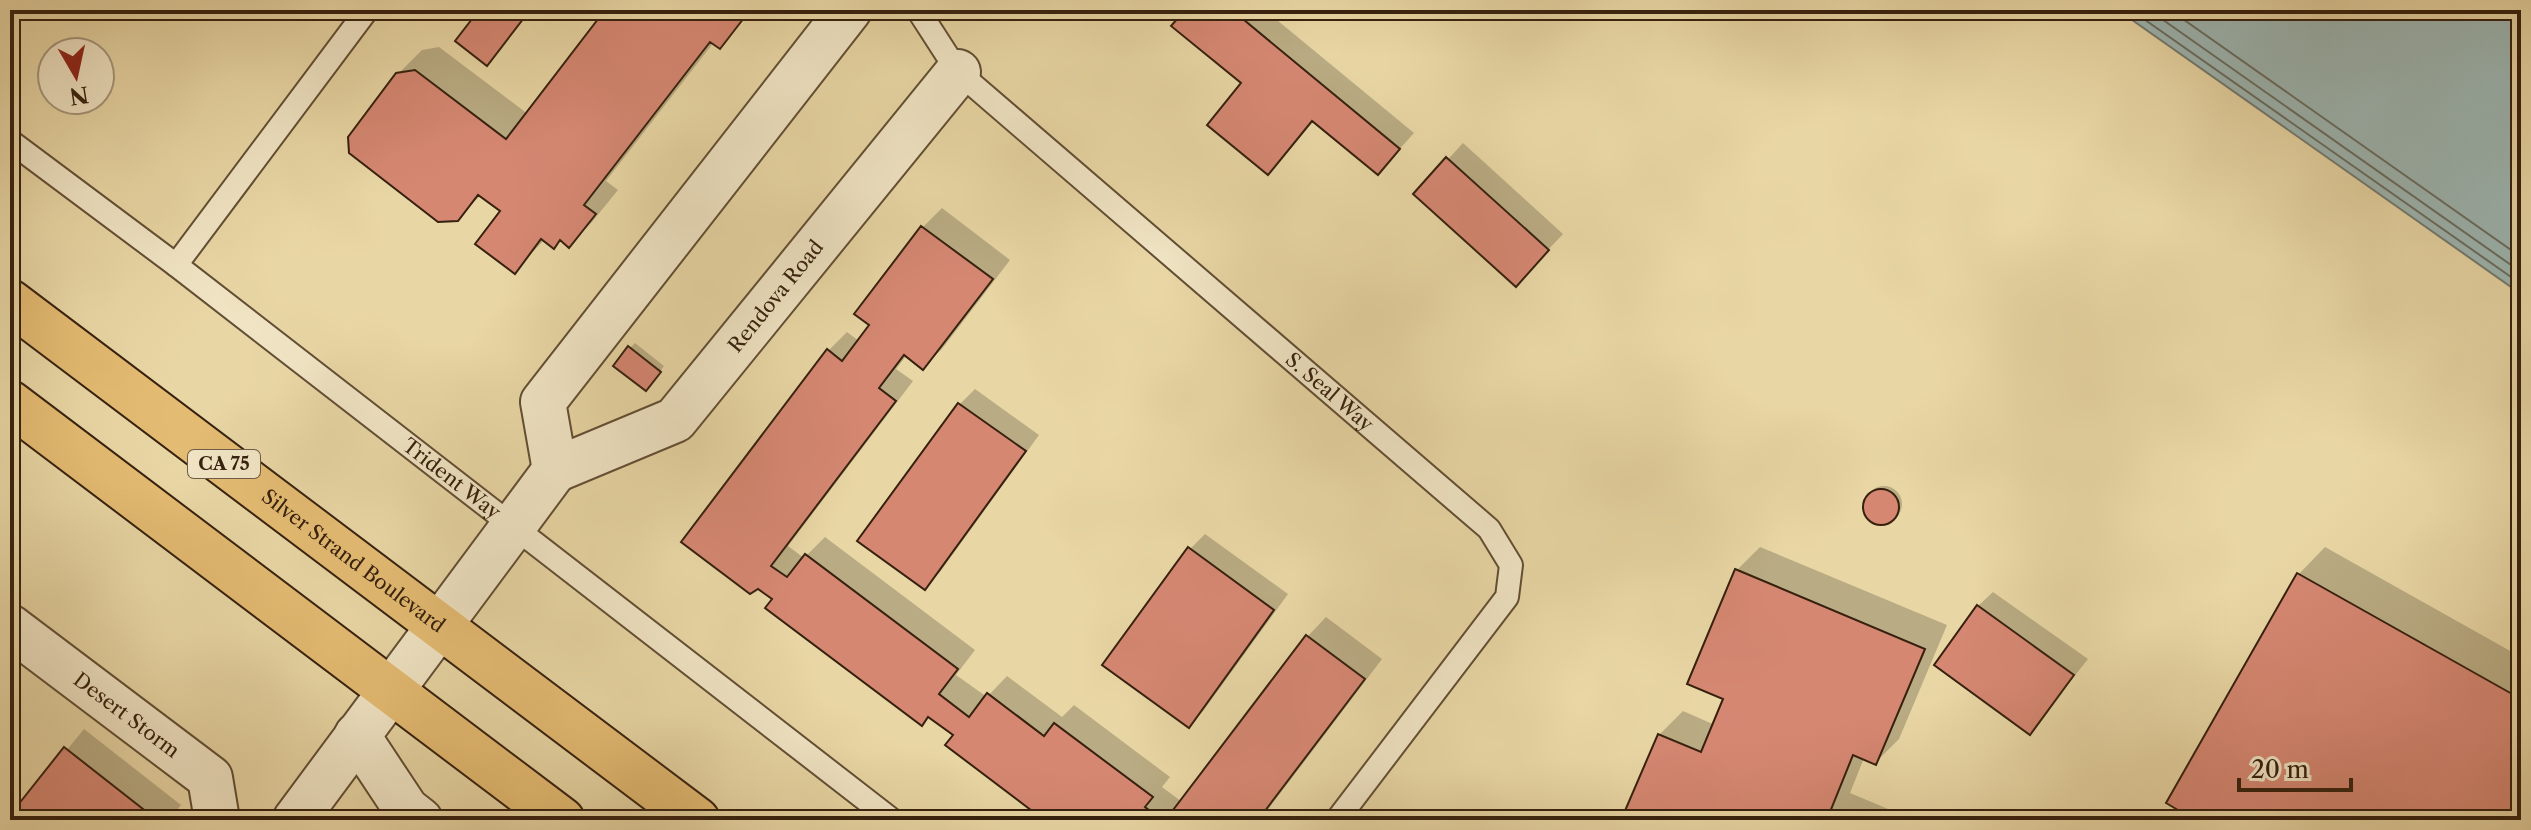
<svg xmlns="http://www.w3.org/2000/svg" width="2531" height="830" font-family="'Libre Caslon Text',serif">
	<rect width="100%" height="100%" fill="#e8d6a4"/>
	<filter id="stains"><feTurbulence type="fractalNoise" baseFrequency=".0025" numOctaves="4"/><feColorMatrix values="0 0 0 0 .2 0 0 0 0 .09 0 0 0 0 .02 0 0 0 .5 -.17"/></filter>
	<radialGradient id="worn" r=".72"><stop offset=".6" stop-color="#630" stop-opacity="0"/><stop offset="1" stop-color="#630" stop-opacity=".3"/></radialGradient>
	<path fill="#9cb6b2" stroke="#737a70" stroke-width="2" d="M2118,10H2521V294Z"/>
	<path fill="#0003" d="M607,10H753L720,46L714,42L606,181L618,190L592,222L569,245L561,239H545L514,272L503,211L481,195L457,219L398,74L422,50L439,47L528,114Z
		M1187,10H1265L1414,133L1378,173L1314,120L1268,173L1244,83Z
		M1463,143L1563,234L1530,269L1416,194Z
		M942,208L1010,260L942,349L923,367L907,355L896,369L913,381L788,546L804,558L825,537L975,650L956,675L987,697L1007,676L1062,717L1074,705L1170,777L1162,787L1182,802L1308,636L1326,617L1382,659L1260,820H1047L955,734L758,586L828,351L847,332L859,341L871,325L857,314L923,227Z
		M635,343L664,366L651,384L630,348Z
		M975,389L1039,435L940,572L925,587L860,540L960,404Z
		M1866 504a18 18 0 1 1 36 0a18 18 0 1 1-36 0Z
		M1205,534L1288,594L1203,711L1188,726L1190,549Z
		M1760,547L1947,625L1899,739L1875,763L1864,758L1850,793L1900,814L1897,820H1624L1659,735L1683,711L1715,725L1726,698L1737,570Z
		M2325,547L2521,657V820H2199L2298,575Z
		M1993,592L2088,659L2030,732L1978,606Z
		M84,729L181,805L169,820H10Z"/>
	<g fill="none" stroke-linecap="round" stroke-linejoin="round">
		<path stroke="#696c60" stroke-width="2" d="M2131,10L2521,284
			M2149,10L2521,272
			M2170,10L2521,257"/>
	</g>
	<path fill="#d58772" stroke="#36210e" stroke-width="2" d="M479,10H530L487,66L455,41Z
		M605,10H742L747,14L720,49L710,42L584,205L596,214L569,248L560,240L554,249L541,239L515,274L475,244L500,211L478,195L458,221L438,222L349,153L348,137L396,73L415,70L506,139Z
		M1185,10H1232L1400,149L1378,175L1312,121L1268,175L1207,125L1241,83L1171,26Z
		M1446,157L1549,250L1516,287L1413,194Z
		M921,226L993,279L923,370L904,355L879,388L896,401L771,566L787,577L805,554L958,669L939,694L969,717L987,693L1044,736L1054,723L1153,797L1145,807L1162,820H1044L945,745L953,735L928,717L922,726L765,608L772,599L758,589L750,594L681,542L827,349L842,361L869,325L854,314Z
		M628,346L661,372L646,391L613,366Z
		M958,403L1026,451L925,590L857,541Z
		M1863 507a18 18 0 1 1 36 0a18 18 0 1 1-36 0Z
		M1188,547L1274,610L1189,728L1102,665Z
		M1735,569L1925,649L1876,765L1853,755L1828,817L1835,820H1621L1658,734L1701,752L1723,699L1687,684Z
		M2297,573L2521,699V820H2195L2166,803Z
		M1977,605L2074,675L2030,735L1934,665Z
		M1306,635L1365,679L1258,820H1178L1170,814Z
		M64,747L157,820H10V815Z"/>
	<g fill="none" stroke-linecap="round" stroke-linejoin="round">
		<defs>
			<g id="lane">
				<path id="s1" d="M918,10L958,72L1489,529L1511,565L1507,597L1337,820"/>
				<path id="s2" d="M10,141L176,265L892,820"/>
				<path d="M176,265L367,10"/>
			</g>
			<g id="street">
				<path id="s3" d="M849,10L543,402L555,470L675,420L958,72"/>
				<path id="s4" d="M10,627L210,778L217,820"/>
				<path d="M357,735L406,809L420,820"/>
				<path d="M295,820L555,470"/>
			</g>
			<g id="highway">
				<path id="s5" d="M10,302L697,820"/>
				<path d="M10,403L562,820"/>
			</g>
		</defs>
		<use href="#lane" stroke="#624e34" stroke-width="26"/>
		<use href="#street" stroke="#624e34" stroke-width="48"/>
		<use href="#highway" stroke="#36210e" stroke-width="48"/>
		<use href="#lane" stroke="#f0e4c4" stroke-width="22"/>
		<use href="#street" stroke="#f0e4c4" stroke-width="44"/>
		<use href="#highway" stroke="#e4bb72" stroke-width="44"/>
	</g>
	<g text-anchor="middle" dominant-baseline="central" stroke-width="6" stroke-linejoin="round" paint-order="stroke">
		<rect fill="#f0e4c4" stroke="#6e5c45" stroke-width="2" x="188" y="450" width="72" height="28" rx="6"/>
		<g font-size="18" font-weight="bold" fill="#36210e">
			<text x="224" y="464">CA 75</text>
		</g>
		<g font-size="20" fill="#36210e" stroke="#f0e4c4">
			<text stroke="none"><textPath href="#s3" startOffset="856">Rendova Road</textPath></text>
			<text stroke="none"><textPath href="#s1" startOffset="564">S. Seal Way</textPath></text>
			<text stroke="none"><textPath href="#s2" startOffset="556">Trident Way</textPath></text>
			<text stroke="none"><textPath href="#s5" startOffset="430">Silver Strand Boulevard</textPath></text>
			<text stroke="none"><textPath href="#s4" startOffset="146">Desert Storm</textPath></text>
		</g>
	</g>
	<rect width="2531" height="830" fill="none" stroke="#e8d6a4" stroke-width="40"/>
	<rect x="12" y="12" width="2507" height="806" fill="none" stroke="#36210e" stroke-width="4"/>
	<rect x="20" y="20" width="2491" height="790" fill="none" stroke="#36210e" stroke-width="2"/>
	<g transform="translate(76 76) rotate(171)"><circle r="38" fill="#f0e4c4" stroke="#a6967b" stroke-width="2"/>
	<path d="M0-6L14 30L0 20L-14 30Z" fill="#8f2418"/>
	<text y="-12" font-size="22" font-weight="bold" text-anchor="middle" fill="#36210e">N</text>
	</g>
	<path d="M2239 778v12h112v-12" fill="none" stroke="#36210e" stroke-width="4"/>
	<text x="2251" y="778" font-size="24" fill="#36210e" stroke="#f0e4c4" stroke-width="6" paint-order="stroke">20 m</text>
	<rect width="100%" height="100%" filter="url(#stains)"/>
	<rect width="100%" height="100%" fill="url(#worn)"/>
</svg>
